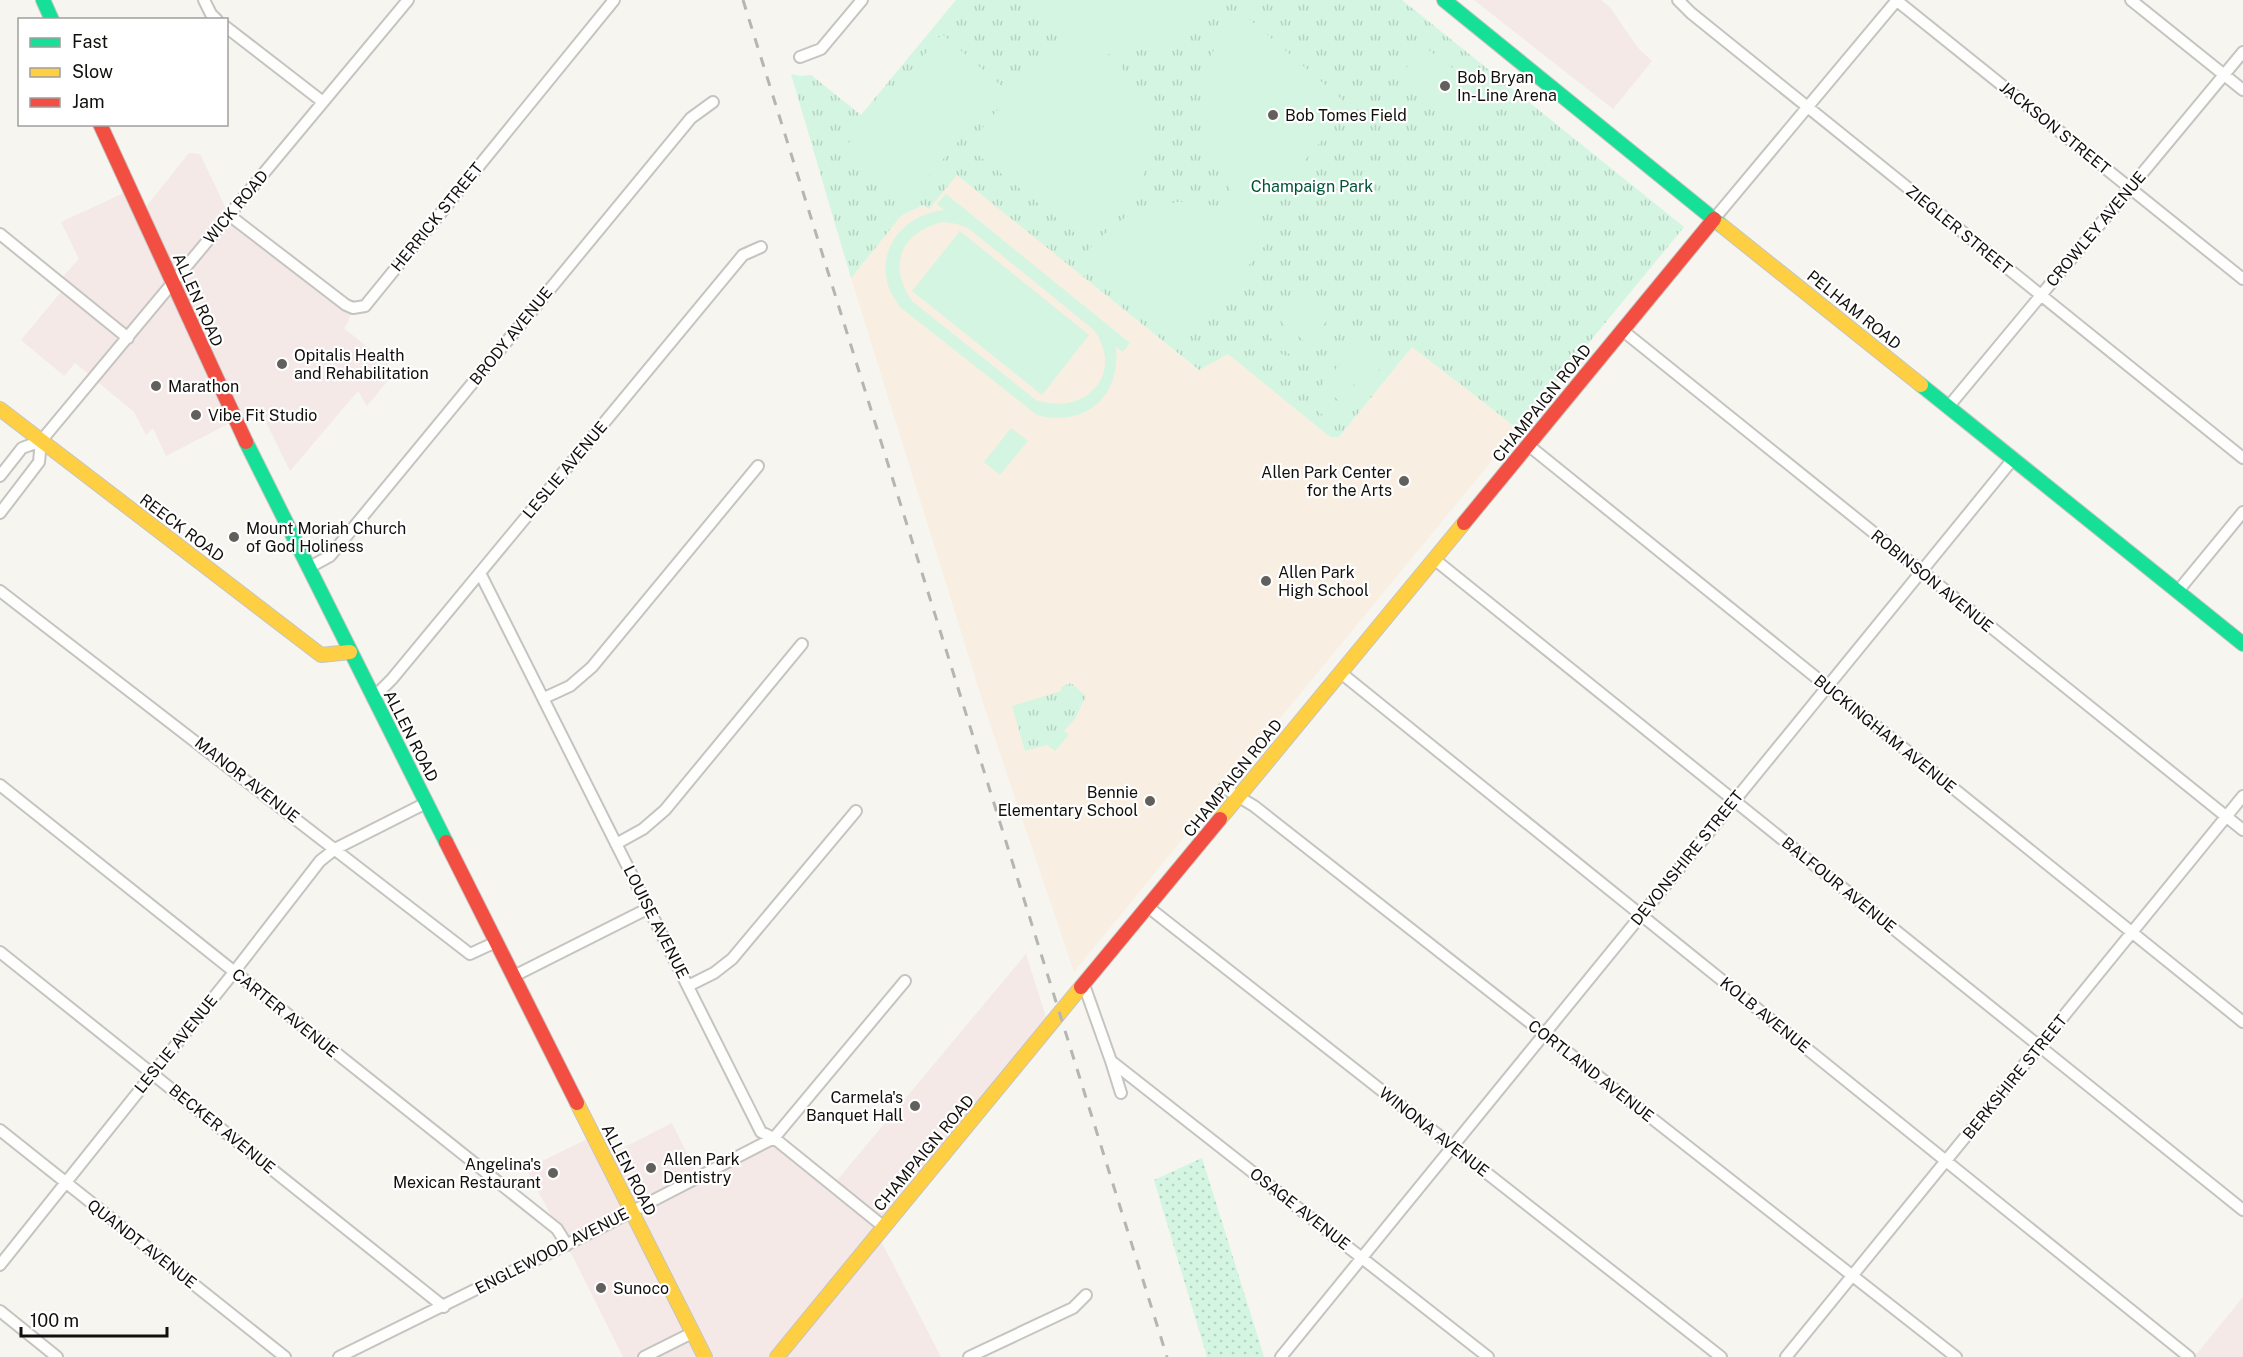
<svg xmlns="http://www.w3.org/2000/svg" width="2243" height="1357" font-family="'Public Sans',sans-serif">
	<defs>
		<pattern id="grass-dots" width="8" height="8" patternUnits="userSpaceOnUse" patternTransform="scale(1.5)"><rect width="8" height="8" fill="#d4f5e2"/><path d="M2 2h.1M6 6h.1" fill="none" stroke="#b5d1c1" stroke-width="1.8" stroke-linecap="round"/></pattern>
		<pattern id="park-tufts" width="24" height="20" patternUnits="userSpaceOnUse" patternTransform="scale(1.5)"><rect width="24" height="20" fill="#d4f5e2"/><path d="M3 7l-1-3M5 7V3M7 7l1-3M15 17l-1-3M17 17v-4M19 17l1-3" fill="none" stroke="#b5d1c1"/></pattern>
	</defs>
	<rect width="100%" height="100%" fill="#f6f5f0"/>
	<path fill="#f4e9e7" d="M1474,0H1601L1610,7L1638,48L1652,61L1613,109Z
		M189,153L200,154L229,215L353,308L348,322L344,328L396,371L367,406L358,391L290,471L259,408L166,456L153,428L146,435L134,412L75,363L64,376L21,340L65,287L59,281L79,259L61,222L130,190L141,213Z
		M1026,954L1049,1027L878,1235L941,1357H623L567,1245L526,1169L593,1136L605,1157L672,1123L698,1176L774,1138L833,1185Z
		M2243,1297V1357H2194Z"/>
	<path fill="#f8efe2" d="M957,174L1198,370L1228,354L1330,437H1339L1412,347L1518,429L1231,778L1227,779L1229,782L1074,972L985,709L851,278L901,216L923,205L929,209Z"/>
	<path fill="url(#grass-dots)" d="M1202,1158L1261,1347L1264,1357H1207L1154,1180Z"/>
	<path fill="url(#park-tufts)" d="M956,0H1402L1684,227L1518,429L1412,347L1339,437H1330L1228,354L1199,370L957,175L929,209L923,205L901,216L851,278L791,74L800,76L811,75L861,115Z
		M1071,683L1086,696L1075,719L1064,731L1069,735L1055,751L1047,745L1025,751L1012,706L1061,691V687Z"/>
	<path fill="#d4f5e2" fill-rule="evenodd" d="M1022,0H1213L1218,4C1187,41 1154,51 1108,54C1117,64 1128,73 1135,85C1170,145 1142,210 1084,240L972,150L970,143L1063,32L1034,13Z
		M1241,12L1346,103L1347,111L1256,217C1208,176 1183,110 1214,50C1221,36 1231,24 1241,12Z
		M942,34L1004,88L908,200L846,146Z
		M1426,48L1484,92L1486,97L1485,102L1469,122L1460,123L1406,80C1401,69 1416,53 1426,48Z
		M946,194L1130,343L1123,352L1116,347C1121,397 1085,428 1037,415L900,307C897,302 893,297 890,291C874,250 903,215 944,210L937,204ZM943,222L957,224L968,228L1094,330C1125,374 1086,417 1036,400L912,301C887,265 901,232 943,222Z
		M1177,202C1222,203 1236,212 1271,238L1191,335H1182L1082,256L1114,225L1134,212Z
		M960,231L1089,335L1042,395L912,291Z
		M1304,294L1331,316L1321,328L1294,306Z
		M1291,309L1318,331L1308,344L1281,322Z
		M1279,325L1306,347L1295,359L1269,337Z
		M1358,340L1385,362L1375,375L1348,353Z
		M1266,341L1293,363L1282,375L1256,353Z
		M1345,357L1372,379L1362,391L1335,370Z
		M1331,373L1358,395L1348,408L1321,386Z
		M1318,390L1345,412L1335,425L1308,403Z
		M1011,428L1028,441L1000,475L984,462Z"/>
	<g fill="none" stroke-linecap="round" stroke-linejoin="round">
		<defs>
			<path id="street" d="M204,0L211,14L217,20
				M1678,0L1691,13L2243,458
				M1896,0L2243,279
				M2131,0L2243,90
				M226,27L323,102
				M800,57L821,49L862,0
				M229,215L346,305L353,308L365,306L614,0
				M1714,219L1897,0
				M0,234L128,338
				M1622,330L2243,830
				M1949,406L2243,52
				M1528,445L2243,1022
				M0,476L22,448L41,441L408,0
				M0,513L39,462L41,441
				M1434,559L2243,1210
				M308,568L330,556L691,118L713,102
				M480,573L761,1132L774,1138L884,1227
				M0,591L470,954L496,942
				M2178,591L2243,512
				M1341,673L2189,1357
				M373,698L392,679L743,255L761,247
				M544,698L570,686L592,667L758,466
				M0,785L557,1229L567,1245
				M1224,788L1254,806L1956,1357
				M616,844L643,829L665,810L802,644
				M1148,907L1721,1357
				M0,952L444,1307
				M514,976L649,908
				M1084,985L1111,1061L1488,1357
				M688,986L714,973L732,959L856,811
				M1111,1061L1121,1093
				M0,1130L285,1357
				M0,1265L234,972L320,861L335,849L426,803
				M0,1311L57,1357
				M339,1357L600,1228L774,1138L905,981
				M644,1357L692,1333
				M969,1357L1073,1308L1086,1295
				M1281,1357L2013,459
				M1786,1357L2243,796"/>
			<path id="fast" d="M43,0L52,20
				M1444,0L1721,225
				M1921,385L2243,644
				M246,442L446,842"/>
			<path id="slow" d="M1721,225L1921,385
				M0,409L321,655L350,652
				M1220,819L1464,523
				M577,1103L705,1357
				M777,1357L1081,987"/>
			<path id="jam" d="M100,124L246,442
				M1464,523L1714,219
				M446,842L577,1103
				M1081,987L1220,819"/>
		</defs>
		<use href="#street" stroke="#c5c4c0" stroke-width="14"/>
		<use href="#fast" stroke="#c5c4c0" stroke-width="16"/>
		<use href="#slow" stroke="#c5c4c0" stroke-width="16"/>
		<use href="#jam" stroke="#c5c4c0" stroke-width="16"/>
		<use href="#street" stroke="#fefefd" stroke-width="10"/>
		<use href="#fast" stroke="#16e098" stroke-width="14"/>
		<use href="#slow" stroke="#ffcf43" stroke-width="14"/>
		<use href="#jam" stroke="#f24e42" stroke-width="14"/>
		<path stroke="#b5b5b4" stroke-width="3" stroke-dasharray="10 10" stroke-linecap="butt" d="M743,0L1167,1357"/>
	</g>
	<g fill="#62605c" stroke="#fff" stroke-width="2">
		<circle cx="1445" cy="86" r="6"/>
		<circle cx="1273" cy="115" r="6"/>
		<circle cx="282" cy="364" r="6"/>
		<circle cx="156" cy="386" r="6"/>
		<circle cx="196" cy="415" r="6"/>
		<circle cx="1404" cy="481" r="6"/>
		<circle cx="234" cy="537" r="6"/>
		<circle cx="1266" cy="581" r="6"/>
		<circle cx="1150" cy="801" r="6"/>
		<circle cx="915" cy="1106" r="6"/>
		<circle cx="651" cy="1168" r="6"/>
		<circle cx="553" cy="1173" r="6"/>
		<circle cx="601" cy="1288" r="6"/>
	</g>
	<g text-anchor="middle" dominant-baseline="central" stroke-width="4.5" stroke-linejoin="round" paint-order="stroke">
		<g font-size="16" fill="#12100d" stroke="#fff" text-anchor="start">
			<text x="1457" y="77">Bob Bryan<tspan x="1457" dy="18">In-Line Arena</tspan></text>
			<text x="1285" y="115">Bob Tomes Field</text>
			<text x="294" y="355">Opitalis Health<tspan x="294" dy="18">and Rehabilitation</tspan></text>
			<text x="168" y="386">Marathon</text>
			<text x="208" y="415">Vibe Fit Studio</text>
			<text x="1392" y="472" text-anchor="end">Allen Park Center<tspan x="1392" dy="18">for the Arts</tspan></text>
			<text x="246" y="528">Mount Moriah Church<tspan x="246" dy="18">of God Holiness</tspan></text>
			<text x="1278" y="572">Allen Park<tspan x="1278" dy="18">High School</tspan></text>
			<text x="1138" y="792" text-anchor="end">Bennie<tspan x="1138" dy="18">Elementary School</tspan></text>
			<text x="903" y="1097" text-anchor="end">Carmela's<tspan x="903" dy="18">Banquet Hall</tspan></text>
			<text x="663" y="1159">Allen Park<tspan x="663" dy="18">Dentistry</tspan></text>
			<text x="541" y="1164" text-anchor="end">Angelina's<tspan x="541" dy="18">Mexican Restaurant</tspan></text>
			<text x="613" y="1288">Sunoco</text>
		</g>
		<g font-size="16" fill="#12100d" stroke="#fff">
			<text transform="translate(2055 128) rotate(39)">JACKSON STREET</text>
			<text transform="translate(236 207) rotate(-50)">WICK ROAD</text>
			<text transform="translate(437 217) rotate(-51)">HERRICK STREET</text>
			<text transform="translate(2096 229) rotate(-50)">CROWLEY AVENUE</text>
			<text transform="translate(1959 230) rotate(39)">ZIEGLER STREET</text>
			<text transform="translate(198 300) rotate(66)">ALLEN ROAD</text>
			<text transform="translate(1854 310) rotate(39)">PELHAM ROAD</text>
			<text transform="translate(511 336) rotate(-51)">BRODY AVENUE</text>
			<text transform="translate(1542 403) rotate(-51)">CHAMPAIGN ROAD</text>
			<text transform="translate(565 470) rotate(-50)">LESLIE AVENUE</text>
			<text transform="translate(182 528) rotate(37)">REECK ROAD</text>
			<text transform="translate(1932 581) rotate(39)">ROBINSON AVENUE</text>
			<text transform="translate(1885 734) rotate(39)">BUCKINGHAM AVENUE</text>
			<text transform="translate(411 736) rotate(63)">ALLEN ROAD</text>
			<text transform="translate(1233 778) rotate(-51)">CHAMPAIGN ROAD</text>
			<text transform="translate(247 780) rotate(38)">MANOR AVENUE</text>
			<text transform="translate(1687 858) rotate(-51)">DEVONSHIRE STREET</text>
			<text transform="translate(1839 885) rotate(39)">BALFOUR AVENUE</text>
			<text transform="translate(656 922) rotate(63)">LOUISE AVENUE</text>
			<text transform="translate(285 1013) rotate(39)">CARTER AVENUE</text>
			<text transform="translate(1765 1015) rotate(39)">KOLB AVENUE</text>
			<text transform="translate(176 1044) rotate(-51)">LESLIE AVENUE</text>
			<text transform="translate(1591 1071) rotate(38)">CORTLAND AVENUE</text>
			<text transform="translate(2015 1077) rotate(-51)">BERKSHIRE STREET</text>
			<text transform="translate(222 1129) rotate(39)">BECKER AVENUE</text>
			<text transform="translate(1434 1132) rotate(38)">WINONA AVENUE</text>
			<text transform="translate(924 1153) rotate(-50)">CHAMPAIGN ROAD</text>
			<text transform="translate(629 1170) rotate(63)">ALLEN ROAD</text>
			<text transform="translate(1300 1209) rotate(38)">OSAGE AVENUE</text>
			<text transform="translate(142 1244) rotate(38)">QUANDT AVENUE</text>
			<text transform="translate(552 1251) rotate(-27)">ENGLEWOOD AVENUE</text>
		</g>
		<g font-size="16" fill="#005539" stroke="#fff">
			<text x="1312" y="186">Champaign Park</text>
		</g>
	</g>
	<rect x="18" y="18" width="210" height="108" fill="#ffffff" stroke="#a09f9e" stroke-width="1.5"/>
	<rect x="30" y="38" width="30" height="9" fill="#16e098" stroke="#a09f9e" stroke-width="1.5"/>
	<text x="72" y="48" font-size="18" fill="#12100d">Fast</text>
	<rect x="30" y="68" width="30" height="9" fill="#ffcf43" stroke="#a09f9e" stroke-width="1.5"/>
	<text x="72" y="78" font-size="18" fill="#12100d">Slow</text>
	<rect x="30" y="98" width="30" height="9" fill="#f24e42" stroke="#a09f9e" stroke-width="1.5"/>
	<text x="72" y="108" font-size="18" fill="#12100d">Jam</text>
	<path d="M21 1327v9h146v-9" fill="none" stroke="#12100d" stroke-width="3"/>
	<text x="30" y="1327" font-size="18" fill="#12100d" stroke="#ffffff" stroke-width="4.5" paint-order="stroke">100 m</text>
</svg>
